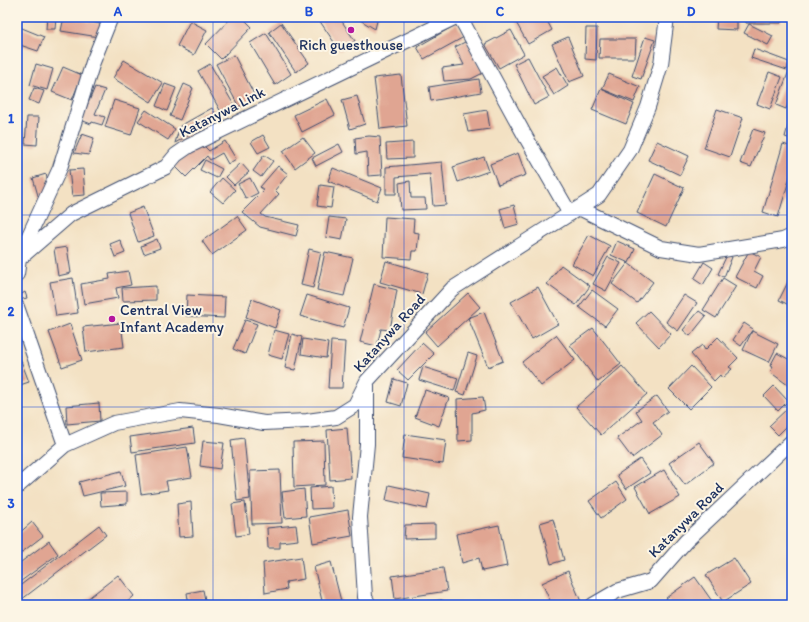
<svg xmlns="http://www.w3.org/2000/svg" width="809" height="622" font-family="Itim,sans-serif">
	<rect width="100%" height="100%" fill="#fcf5e5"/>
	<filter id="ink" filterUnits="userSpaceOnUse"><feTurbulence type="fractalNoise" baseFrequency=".025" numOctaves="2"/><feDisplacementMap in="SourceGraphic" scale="8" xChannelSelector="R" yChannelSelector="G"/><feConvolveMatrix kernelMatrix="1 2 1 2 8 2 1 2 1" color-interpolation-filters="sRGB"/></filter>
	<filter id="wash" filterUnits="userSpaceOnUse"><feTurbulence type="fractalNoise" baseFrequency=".012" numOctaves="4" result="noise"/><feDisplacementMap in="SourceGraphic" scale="16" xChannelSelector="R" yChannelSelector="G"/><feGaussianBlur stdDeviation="0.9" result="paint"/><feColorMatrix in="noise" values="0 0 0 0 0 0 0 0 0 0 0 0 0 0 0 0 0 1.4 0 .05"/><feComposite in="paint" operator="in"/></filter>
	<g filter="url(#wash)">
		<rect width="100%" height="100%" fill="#f3e1c3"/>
		<g id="blocks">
			<path fill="#e0a592" d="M47,17H56L55,29H46Z
				M64,17L107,25L105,38L61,31Z
				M232,17H242L252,27L221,59L206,44Z
				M317,17H339L355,41L340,51Z
				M362,17H378L375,29L360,20Z
				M513,17H545L552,30L528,44Z
				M717,17H737V30L716,29Z
				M746,17H781V23H746Z
				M190,21L207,30L194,55L177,46Z
				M281,23L309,63L296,72L269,32Z
				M457,24L464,37L424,59L417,47Z
				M749,24L773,36L768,45L744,33Z
				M17,26L44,37L38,51L17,44Z
				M586,28H597L596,60L585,59Z
				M511,30L524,54L499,68L485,44Z
				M266,33L291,74L275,85L250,43Z
				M568,37L584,76L569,82L552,44Z
				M645,37L655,40L641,79L632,76Z
				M600,39H636L635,58H599Z
				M467,41L483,73L471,79L444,81L442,68L464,65L455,47Z
				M754,49L789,62L787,70L751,58Z
				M234,55L256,98L239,107L216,64Z
				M528,57L549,97L534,105L514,64Z
				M124,60L163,83L151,102L113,78Z
				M36,64L53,69L47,90L30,85Z
				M210,64L234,105L221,112L198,71Z
				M63,67L82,75L72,100L52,92Z
				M557,67L568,86L554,95L542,76Z
				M790,68L792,69V94L786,109L776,105Z
				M769,72L782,77L770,109L757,104Z
				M609,74L640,87L634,102L602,89Z
				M401,75L407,126L380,129L374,78Z
				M479,79L481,92L431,101L429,87Z
				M165,84L176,88L167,111L156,106Z
				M184,84L193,88L180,120L170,116Z
				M95,87L105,90L95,114L105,117L102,125L92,122L91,124L81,120Z
				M34,88L44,91L39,104L29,100Z
				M601,89L634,104L626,124L592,110Z
				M357,96L365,124L350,129L342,100Z
				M327,99L335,115L302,132L294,115Z
				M114,100L140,108L131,135L105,127Z
				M212,108L218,118L175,143L180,126Z
				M717,109L743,118L730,157L704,148Z
				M146,110L175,129L168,140L138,121Z
				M487,110L490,129L468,132L464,114Z
				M27,117H39L37,145L25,144Z
				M788,126L792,127V139L785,137Z
				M753,129L765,133L751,167L740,163Z
				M82,134L94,138L89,155L74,153Z
				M263,135L270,147L258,153L251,142Z
				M369,136L380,137L382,175L368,176L367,152L356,154L355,138Z
				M303,137L315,153L295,168L283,151Z
				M225,141L236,159L228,164L222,153L210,160L207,156L186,177L175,166L200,142L209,151Z
				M657,141L689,156L680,175L648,160Z
				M413,142V158L387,159L386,144Z
				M339,144L343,152L316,166L312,158Z
				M783,144L792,147V170L778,217L763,212Z
				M518,153L526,175L498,185L490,164Z
				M264,155L273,161L261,177L253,171Z
				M484,157L489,171L458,182L453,167Z
				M205,160L222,169L217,178L200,170Z
				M442,162L446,205L433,206L430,174L396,177V194H386V167Z
				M241,163L249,172L234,185L226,177Z
				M278,166L288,174L275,190L279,194L261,214L265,217L299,225L296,236L260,227L242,212L264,190L260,187Z
				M333,168L382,188L377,201L328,181Z
				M83,169L85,195L72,196L69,170Z
				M46,174L52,195L39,199L33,178Z
				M655,174L684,188L666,227L637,213Z
				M222,178L235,190L223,203L210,192Z
				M250,178L258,193L246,199L238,184Z
				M410,181L411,198H425L426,209L401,210L399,183Z
				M320,185L334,187L331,208L317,206Z
				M514,205L519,224L505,228L500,209Z
				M143,207L154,236L138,242L128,213Z
				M237,216L247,230L212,255L202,241Z
				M329,217L346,219L342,240L326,237Z
				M385,217L414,219L413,232L419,233L417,251H412L411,259L383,257Z
				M589,235L610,246L593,276L572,264Z
				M157,239L160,248L144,254L141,246Z
				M120,240L125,253L115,257L110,244Z
				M617,241L635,249L629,263L611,255Z
				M67,247L71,273L58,276L54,249Z
				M309,249L321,252L313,288L301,285Z
				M749,251L761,257L754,271L763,276L757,288L735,277Z
				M325,252L353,258L344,296L317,290Z
				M727,255L732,257L724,277L718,274Z
				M608,257L621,263L606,291L593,284Z
				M386,261L428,273L422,294L380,282Z
				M704,262L713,268L703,285L694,279Z
				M628,263L653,282L637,303L612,284Z
				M561,265L590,286L576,305L547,284Z
				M128,271L131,285L116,288L118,298L84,304L81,284L110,279L109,274Z
				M792,274V304L791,306L779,300Z
				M73,278L78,313L56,316L50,282Z
				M723,278L736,286L716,318L703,310Z
				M374,284L397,290L390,330L381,329L377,346L360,342Z
				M156,286V300L123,301L122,288Z
				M538,287L558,324L532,339L511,302Z
				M592,290L618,309L605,326L579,307Z
				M25,292L27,298L19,300L20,295Z
				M468,293L480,307L437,346L425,332Z
				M187,295L225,297L224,318L186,316Z
				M307,295L349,308L343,328L300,316Z
				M684,295L697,303L678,331L666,322Z
				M252,299L281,310L275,328L246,317Z
				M649,311L671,334L659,347L636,323Z
				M699,311L706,316L690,336L683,330Z
				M484,312L503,361L488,367L468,318Z
				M245,320L257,324L245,354L233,349Z
				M121,323L124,347L86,352L83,327Z
				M744,323L753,329L741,346L733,340Z
				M70,324L82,360L62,367L49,332Z
				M593,328L621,364L598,382L570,345Z
				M274,330L289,334L282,359L268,355Z
				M752,331L778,344L769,362L743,350Z
				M292,334L302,337L295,370L285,368Z
				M556,335L575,360L541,386L522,362Z
				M718,337L738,358L729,367L732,369L722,378L720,375L714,381L691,354L702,345L705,350Z
				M303,339L328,343L326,358L301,354Z
				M331,341L345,342L342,388H328Z
				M422,343L434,354L408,380L397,370Z
				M17,350L29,382L17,386Z
				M468,353L477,356L465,395L456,392Z
				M777,353L792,361V388L770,372L773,367L770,366Z
				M622,366L647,394L601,435L576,407Z
				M691,366L711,387L689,409L669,389Z
				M423,367L458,378L454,391L419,380Z
				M394,379L407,383L401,406L388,402Z
				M774,386L788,401L778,411L764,396Z
				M425,390L449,398L439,426L415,417Z
				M657,396L668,411L653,422L662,435L632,458L617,438L642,420L636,411Z
				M483,397L485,410L472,413V440L458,441L457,399Z
				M99,403L100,421L67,424L66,406Z
				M789,407L792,410V421L778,435L769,426Z
				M193,428L195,443L132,452L130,437Z
				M347,428L351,478L330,480L327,430Z
				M405,434L446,440L443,464L402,458Z
				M244,438L250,499L237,501L231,440Z
				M203,441L224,443L220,469L200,466Z
				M324,441L325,485L294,487L293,442Z
				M699,442L714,463L685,485L669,463Z
				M187,447L192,477L166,481L168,490L141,494L136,455Z
				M640,459L650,473L626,489L617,475Z
				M280,470L282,523L252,524L250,471Z
				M664,470L680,497L650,514L635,487Z
				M121,471L125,486L83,496L79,482Z
				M616,482L627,499L601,518L589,501Z
				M389,485L430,494L427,509L386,500Z
				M331,486L332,508L311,509L310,488Z
				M304,489L306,516L285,518L282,492Z
				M127,492V504L101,506L100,493Z
				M191,502L193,536L179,537L177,504Z
				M245,502L249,534L236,536L232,504Z
				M348,510L352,536L313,543L309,517Z
				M553,519L564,560L551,564L540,523Z
				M32,522L43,536L17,556V535Z
				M435,524V538L404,539L405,525Z
				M99,525L106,535L17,603V588Z
				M296,525L298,540L280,542V548H268L267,528Z
				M499,525L507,566L482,571L479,558L462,563L456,534Z
				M49,541L58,554L17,584V565Z
				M301,557L304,579L286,582L287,589L265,593L263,563Z
				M734,558L751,584L723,602L706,575Z
				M331,562L342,605H323L314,567Z
				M443,568L447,591L395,599L392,576Z
				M568,571L582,604L552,605L542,583Z
				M118,575L134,596L124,605H83L82,603Z
				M695,577L714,604L671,605L666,598Z
				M203,590L206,605H189L187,593Z
				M442,600V605H396V604Z"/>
		</g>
	</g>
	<g filter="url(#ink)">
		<use href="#blocks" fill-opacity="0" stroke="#3b4a6d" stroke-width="1"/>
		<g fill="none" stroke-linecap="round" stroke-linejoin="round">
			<defs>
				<path id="minor" d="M460,17L524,134L570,214
					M579,208L661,248L699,254L783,240L792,236
					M17,255L19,259L17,274
					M20,255L60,168L93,62L111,17
					M19,259L71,214L166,167L176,155L189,146L456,17
					M17,307L65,445
					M367,385V444L360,517L365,597L369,605
					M17,487L65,445L114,423L180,411L219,415L264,423L307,421L336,417L355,405L367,381L452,289L599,195L630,150L648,107L661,64L667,17
					M593,605L617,591L651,581L686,541L792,441"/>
			</defs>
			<use href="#minor" stroke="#3b4a6d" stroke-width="16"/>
			<use href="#minor" stroke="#fff" stroke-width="14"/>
		</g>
	</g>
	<path fill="none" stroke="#1d4ed8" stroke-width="1" stroke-opacity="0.55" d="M213,17V605M404,17V605M596,17V605M17,215H792M17,407H792"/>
	<g fill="#b5179e" stroke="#fcf5e5" stroke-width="1.5">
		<circle cx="351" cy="30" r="4"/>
		<circle cx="112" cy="319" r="4"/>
	</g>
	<g text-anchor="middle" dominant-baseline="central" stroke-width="4" stroke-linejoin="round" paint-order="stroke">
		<g font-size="15" fill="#1b2f5e" stroke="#fcf5e5">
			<text x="351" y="45">Rich guesthouse</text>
			<text x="120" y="310" text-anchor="start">Central View<tspan x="120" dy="17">Infant Academy</tspan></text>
		</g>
		<g font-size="15" fill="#1b2f5e" stroke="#fcf5e5">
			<text transform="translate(222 112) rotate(-27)">Katanywa Link</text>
			<text transform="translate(389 333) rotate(-48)">Katanywa Road</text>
			<text transform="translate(686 520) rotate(-45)">Katanywa Road</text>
		</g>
	</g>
	<rect width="809" height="622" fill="none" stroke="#fcf5e5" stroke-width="44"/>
	<rect x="22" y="22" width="765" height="578" fill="none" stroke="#1d4ed8" stroke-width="1.5"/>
	<g font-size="13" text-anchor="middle" font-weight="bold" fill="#1d4ed8">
		<text x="118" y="16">A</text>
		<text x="309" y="16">B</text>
		<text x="500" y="16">C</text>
		<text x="691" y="16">D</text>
		<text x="11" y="123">1</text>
		<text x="11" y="316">2</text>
		<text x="11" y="508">3</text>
	</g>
</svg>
